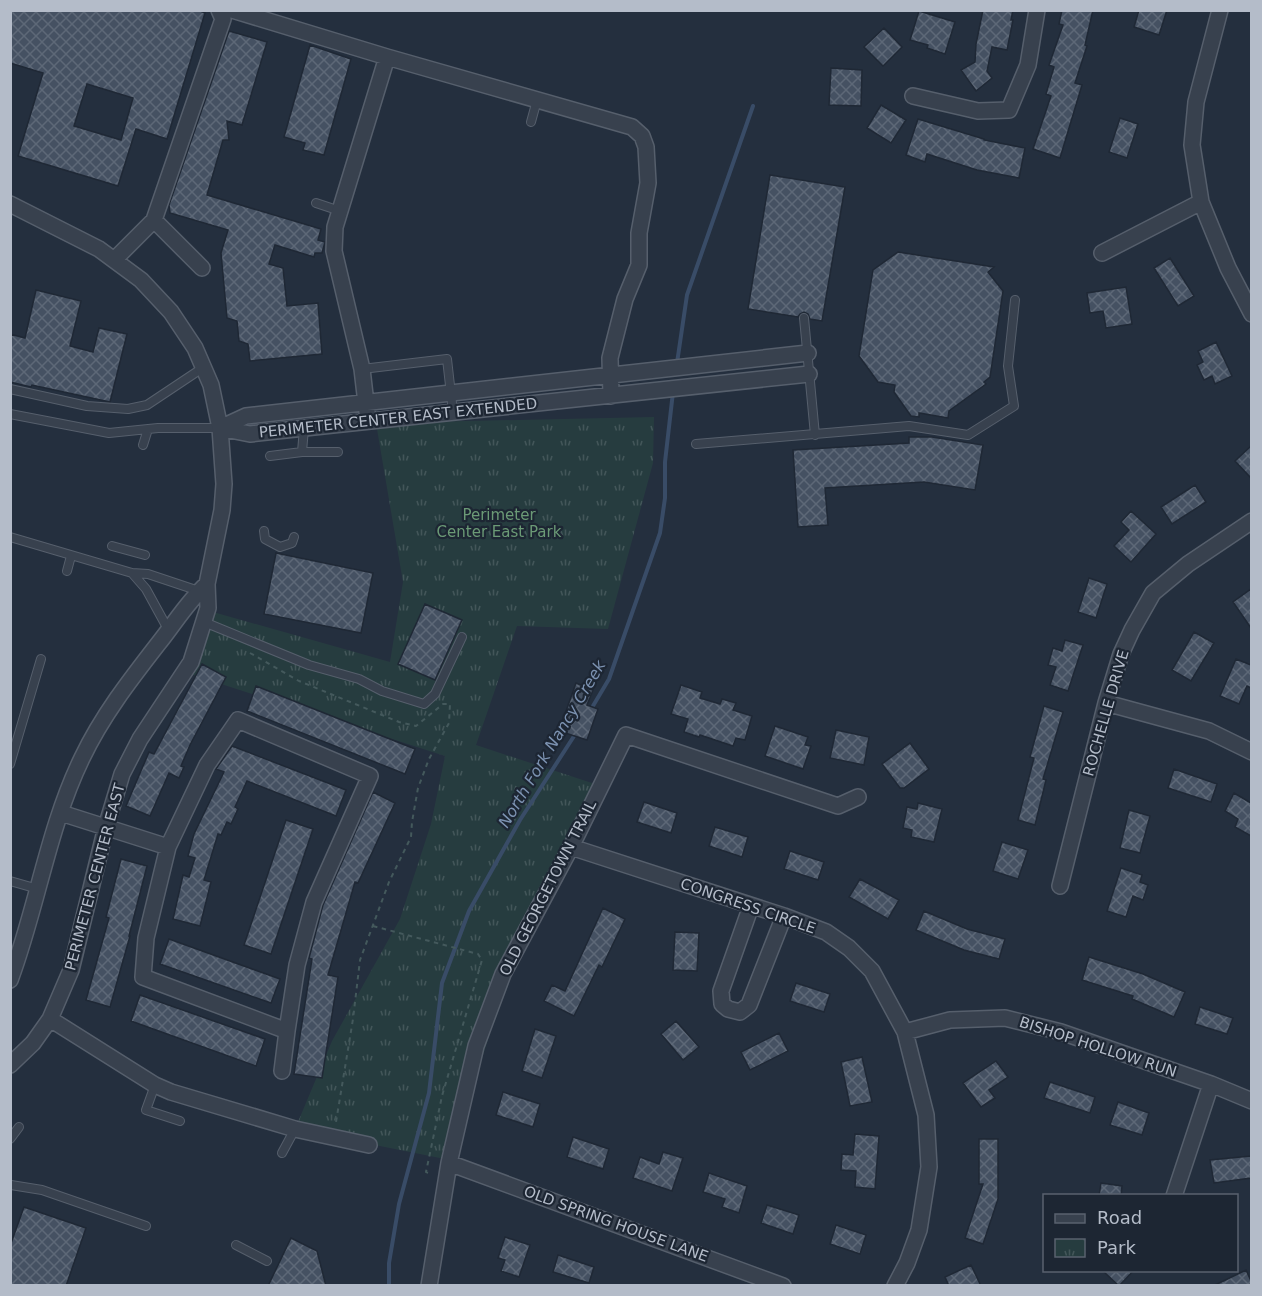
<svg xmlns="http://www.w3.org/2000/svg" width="1262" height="1296" font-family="'DejaVu Sans',sans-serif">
	<defs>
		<pattern id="park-tufts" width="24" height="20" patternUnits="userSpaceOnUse" patternTransform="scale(1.5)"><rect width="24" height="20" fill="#263c3f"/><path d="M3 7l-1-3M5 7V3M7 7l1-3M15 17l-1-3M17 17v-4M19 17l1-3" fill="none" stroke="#435659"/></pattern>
		<pattern id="building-cross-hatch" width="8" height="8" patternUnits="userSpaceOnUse" patternTransform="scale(1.5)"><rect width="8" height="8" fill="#455162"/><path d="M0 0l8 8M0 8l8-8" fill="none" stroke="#5d6877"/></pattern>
	</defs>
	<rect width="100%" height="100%" fill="#242f3e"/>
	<path fill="url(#park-tufts)" d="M654,417L653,463L608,629L517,626L476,745L598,785L508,976L450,1160L295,1129L332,1041L400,919L431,824L445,756L184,672L213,612L390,662L403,582L376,423Z"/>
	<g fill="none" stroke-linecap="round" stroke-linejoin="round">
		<path stroke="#394c67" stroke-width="4" d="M677,363L687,295L753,106
			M590,711L609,679L660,533L665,498V462L673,392
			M389,1286V1263L399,1204L429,1093L442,983L469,911L520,820L576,733"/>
	</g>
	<path fill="url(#building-cross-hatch)" stroke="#1f2835" stroke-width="1.5" fill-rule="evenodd" d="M10,10H198L205,13L167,139L136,129L118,186L18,156L43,73L10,63ZM87,84L133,98L121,140L74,126Z
		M983,10H1013L1011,20H1013L1007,50L992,47L987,71L992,78L976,91L961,70L975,62L976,44Z
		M1062,10H1093L1085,45L1087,46L1075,83L1082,85L1060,158L1033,149L1051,96L1046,94L1054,67L1049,65L1063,25L1059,24Z
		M1139,10H1167L1159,35L1134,27Z
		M919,11L955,22L945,54L927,48L928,45L910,40Z
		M884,28L902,47L883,66L864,47Z
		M229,31L267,42L242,125L227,121L229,140H223L207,195L321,229L318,240L325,242L322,253H315L314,257L275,245L269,264L283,268L287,306L318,303L322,354L250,361L248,344L239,341L237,321L227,318L221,253L228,230L170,213L169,205Z
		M310,45L351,59L324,155L303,150L305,143L284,137Z
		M831,68L862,70L861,106L829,105Z
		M881,105L906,120L891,143L867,128Z
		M1120,118L1138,124L1127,158L1109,152Z
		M918,119L984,139V140L1025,148L1019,178L977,170L927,154L925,162L906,155Z
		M770,175L845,187L822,321L810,319L808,314L804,312L800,314L798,317L748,309Z
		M898,252L994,267L988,272L1003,291L990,377L984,382L986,384L949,411L948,418L919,413V417L911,416L894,392L895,385L878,382L859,356L873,270Z
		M1170,258L1194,296L1178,306L1154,268Z
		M1126,287L1132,324L1106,328L1103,311L1090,313L1087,293Z
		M36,290L81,301L70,346L93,352L99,328L127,334L110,402L32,385L31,387L10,382V334L25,338Z
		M1216,342L1232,376L1215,384L1212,376L1204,380L1197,365L1203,362L1198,351Z
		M909,437H932L983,445L975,490L924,482L825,488L828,525L798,527L793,450L909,443Z
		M1251,446V478L1235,461Z
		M1195,485L1206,502L1172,524L1161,507Z
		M1131,511L1156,534L1131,562L1114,546L1129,530L1121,522Z
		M276,553L373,573L361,633L264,614Z
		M1089,578L1107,584L1096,618L1078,612Z
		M1251,589V628L1233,602Z
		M425,604L462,620L435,680L398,664Z
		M1194,632L1214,643L1191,681L1172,670Z
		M1065,640L1083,645L1068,691L1050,685L1056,667L1048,665L1053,648L1062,651Z
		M1236,659L1251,665V688L1247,686L1239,704L1220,696Z
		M202,664L226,677L190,745L181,766L184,767L179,778L169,773L150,816L126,806L149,752L154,754Z
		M576,683L593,690L587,705L598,709L587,740L559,731Z
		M681,685L702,692L700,698L720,704L722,699L736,703L733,710L752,716L745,740L736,738L733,746L700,735L699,737L684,732L688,719L671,714Z
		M256,686L415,749L405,774L247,711Z
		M1044,706L1063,712L1043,779L1046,780L1035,825L1018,820L1034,758L1030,757Z
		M775,726L808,737L805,745L811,746L803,769L765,756Z
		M836,730L869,737L864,765L830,758Z
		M910,743L929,769L904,788H900L882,764Z
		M232,746L346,790L336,816L247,781L235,807L238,809L231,824L227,822L221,835L218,834L204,880L211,882L200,926L173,919L183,875L189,877L195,858L188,856L194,834L224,772L216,769Z
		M1174,769L1217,784L1211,802L1168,788Z
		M373,792L395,803L358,883L355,882L328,975L338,977L322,1078L294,1074L312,959L309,958L323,905Z
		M1234,793L1251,803V836L1235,827L1238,819L1225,811Z
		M644,802L677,813L671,833L637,822Z
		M918,803L942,809L934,842L911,837L912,830L903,828L907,807L917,809Z
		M1129,810L1150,816L1140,853L1120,848Z
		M286,820L313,829L271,954L244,945Z
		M715,827L748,837L742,857L709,846Z
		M1002,842L1028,850L1018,879L993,871Z
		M790,851L824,862L818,880L784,869Z
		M121,859L147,866L129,936H130L110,1007L86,1000L109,918L106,917Z
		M1121,868L1142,875L1140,882L1148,885L1143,900L1133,896L1126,917L1107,911Z
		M860,879L899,900L888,919L849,897Z
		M603,908L625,919L602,967L599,965L574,1016L544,1001L552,985L565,991Z
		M924,911L967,929L1005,939L999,959L964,950L916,930Z
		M675,932L699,933L697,971L673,970Z
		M169,939L280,979L271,1003L160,964Z
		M1089,957L1143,974L1185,992L1174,1017L1132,999L1133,996L1082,980Z
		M796,983L830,994L824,1012L790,1001Z
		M140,995L265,1039L256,1066L131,1021Z
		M1200,1007L1233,1018L1227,1034L1195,1024Z
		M676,1021L699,1047L683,1060L661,1034Z
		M535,1029L556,1036L542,1078L522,1071Z
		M779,1033L788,1051L750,1070L741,1052Z
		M862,1057L872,1102L850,1106L841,1062Z
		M996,1061L1008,1077L989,1090L995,1098L981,1107L963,1083Z
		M1050,1082L1095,1097L1090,1113L1044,1098Z
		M503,1092L540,1104L533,1127L496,1115Z
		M1118,1102L1149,1113L1142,1135L1110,1125Z
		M855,1134L879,1136L875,1189L855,1187L856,1171L841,1170L842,1154L853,1155Z
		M573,1137L609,1149L603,1169L567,1157Z
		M979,1139H998V1199L983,1244L965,1238L983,1184H979Z
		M663,1152L683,1158L672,1191L633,1178L640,1157L659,1164Z
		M1251,1156V1178L1214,1183L1210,1160Z
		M709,1173L747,1186L739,1213L722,1207L725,1199L703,1192Z
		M1101,1183L1122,1186L1121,1196H1099Z
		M767,1205L799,1215L793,1234L761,1223Z
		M24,1207L86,1228L66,1286H10V1246Z
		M836,1225L866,1235L860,1254L830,1244Z
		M505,1237L530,1245L519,1277L501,1271L505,1260L498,1258Z
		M291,1238L317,1251L326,1286H268Z
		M558,1255L594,1267L589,1283L553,1272Z
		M971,1265L981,1286H949L945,1277Z
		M1102,1270H1134L1119,1286Z
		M1246,1270L1251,1281V1286H1213Z"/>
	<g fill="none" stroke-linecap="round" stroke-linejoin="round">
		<defs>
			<path id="lane" d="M531,122L537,100
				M316,203L340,211
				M804,318L815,435
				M362,369L447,359L453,412
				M10,389L87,406L128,409L147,405L204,367
				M10,414L109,433L158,428H220
				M696,444L909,426L968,435L1014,406L1008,366L1015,300
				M143,445L148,429
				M302,452L304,428
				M270,456L302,452H338
				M264,531L265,539L280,547L292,543L294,537
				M10,537L132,573L148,574L199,591
				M112,546L145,555
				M67,571L71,556
				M132,573L146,589L169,631
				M204,622L309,665L359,679L382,691L424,704L435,694L462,637
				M10,764L41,659
				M10,881L38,889
				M155,1085L146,1110L180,1121
				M10,1139L19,1127
				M282,1153L295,1129
				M11,1185L42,1190L146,1226
				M236,1245L267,1261"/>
			<path id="street" d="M232,10L387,57L632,127L642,136L646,147L648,183L639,233V265L625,299L610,358L611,396
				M1220,10L1196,102L1192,145L1201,202L1228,268L1252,314
				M913,96L978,111L1009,110L1028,65L1037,10
				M10,204L99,249L141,280L171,312L195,348L211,385L220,428L224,484L222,510L207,584L208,608L191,662L140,739L122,774L106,827L71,970L50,1019L33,1043L10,1065
				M154,220L202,268
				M1102,253L1201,202
				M114,260L154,220L223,19L219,10
				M367,412L362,369L334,251L335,227L387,57
				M220,428L246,416L808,353
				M220,428L250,434L809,374
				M1106,703L1209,731L1252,752
				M61,813L168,847L146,938L143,977L287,1031L297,965L314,902L370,776L238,720L207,765L168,847
				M571,847L784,916L826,932L849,948L872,971L905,1032L926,1115L929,1167L919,1230L907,1263L895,1286
				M1060,886L1106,703L1121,654L1132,630L1153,593L1188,564L1252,521
				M751,906L721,991L722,1004L728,1009L740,1012L749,1005L784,916
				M10,980C37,908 48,828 82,758C102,716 130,680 158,644C175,623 187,602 207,584
				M50,1019L155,1085L171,1092L295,1129L369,1145
				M905,1032L950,1020L1005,1018L1061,1032L1211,1084L1252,1101
				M282,1071L287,1031
				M449,1163L783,1286
				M1174,1196L1211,1084
				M429,1286L449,1163L476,1046L503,974L571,847L626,735L838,806L858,797"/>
		</defs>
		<use href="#lane" stroke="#565f6c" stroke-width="10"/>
		<use href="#street" stroke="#565f6c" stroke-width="18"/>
		<path stroke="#44595c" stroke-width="2" stroke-dasharray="4.5 4.5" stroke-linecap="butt" d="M250,653L299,681L399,722L416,726L443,704H450L449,723L429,759L418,788L412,822L411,837L389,882L360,960L353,1019L336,1122
			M373,926L478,954L482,960L442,1096L426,1172L432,1174"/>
		<use href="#lane" stroke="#38414e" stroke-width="8"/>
		<use href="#street" stroke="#38414e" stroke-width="15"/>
	</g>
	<g text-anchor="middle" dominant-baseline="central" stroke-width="4.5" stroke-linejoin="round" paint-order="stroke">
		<g font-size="15" fill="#b4bcc9" stroke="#1d2633">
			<text transform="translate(398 418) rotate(-6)">PERIMETER CENTER EAST EXTENDED</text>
			<text transform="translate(1106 713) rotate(-74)">ROCHELLE DRIVE</text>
			<text transform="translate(95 877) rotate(-75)">PERIMETER CENTER EAST</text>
			<text transform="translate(548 888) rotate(-63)">OLD GEORGETOWN TRAIL</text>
			<text transform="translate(748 906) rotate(19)">CONGRESS CIRCLE</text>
			<text transform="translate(1098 1047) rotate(18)">BISHOP HOLLOW RUN</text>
			<text transform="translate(616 1224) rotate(20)">OLD SPRING HOUSE LANE</text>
		</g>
		<g font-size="15" fill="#6b9a76" stroke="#1d2633">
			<text x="499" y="515">Perimeter<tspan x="499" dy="17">Center East Park</tspan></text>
		</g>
		<g font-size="16" font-style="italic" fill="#7c92b1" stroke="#1d2633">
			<text transform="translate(552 744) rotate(-59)">North Fork Nancy Creek</text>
		</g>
	</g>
	<rect width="1262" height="1296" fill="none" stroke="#b4bcc9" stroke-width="24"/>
	<rect x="1043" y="1194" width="195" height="78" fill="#1d2633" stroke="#59626f" stroke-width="1.5"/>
	<rect x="1055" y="1214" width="30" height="9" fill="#38414e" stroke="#59626f" stroke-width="1.5"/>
	<text x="1097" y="1224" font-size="18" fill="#b4bcc9">Road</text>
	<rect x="1055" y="1239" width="30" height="18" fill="url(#park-tufts)" stroke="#59626f" stroke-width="1.5"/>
	<text x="1097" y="1254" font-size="18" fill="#b4bcc9">Park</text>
</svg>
